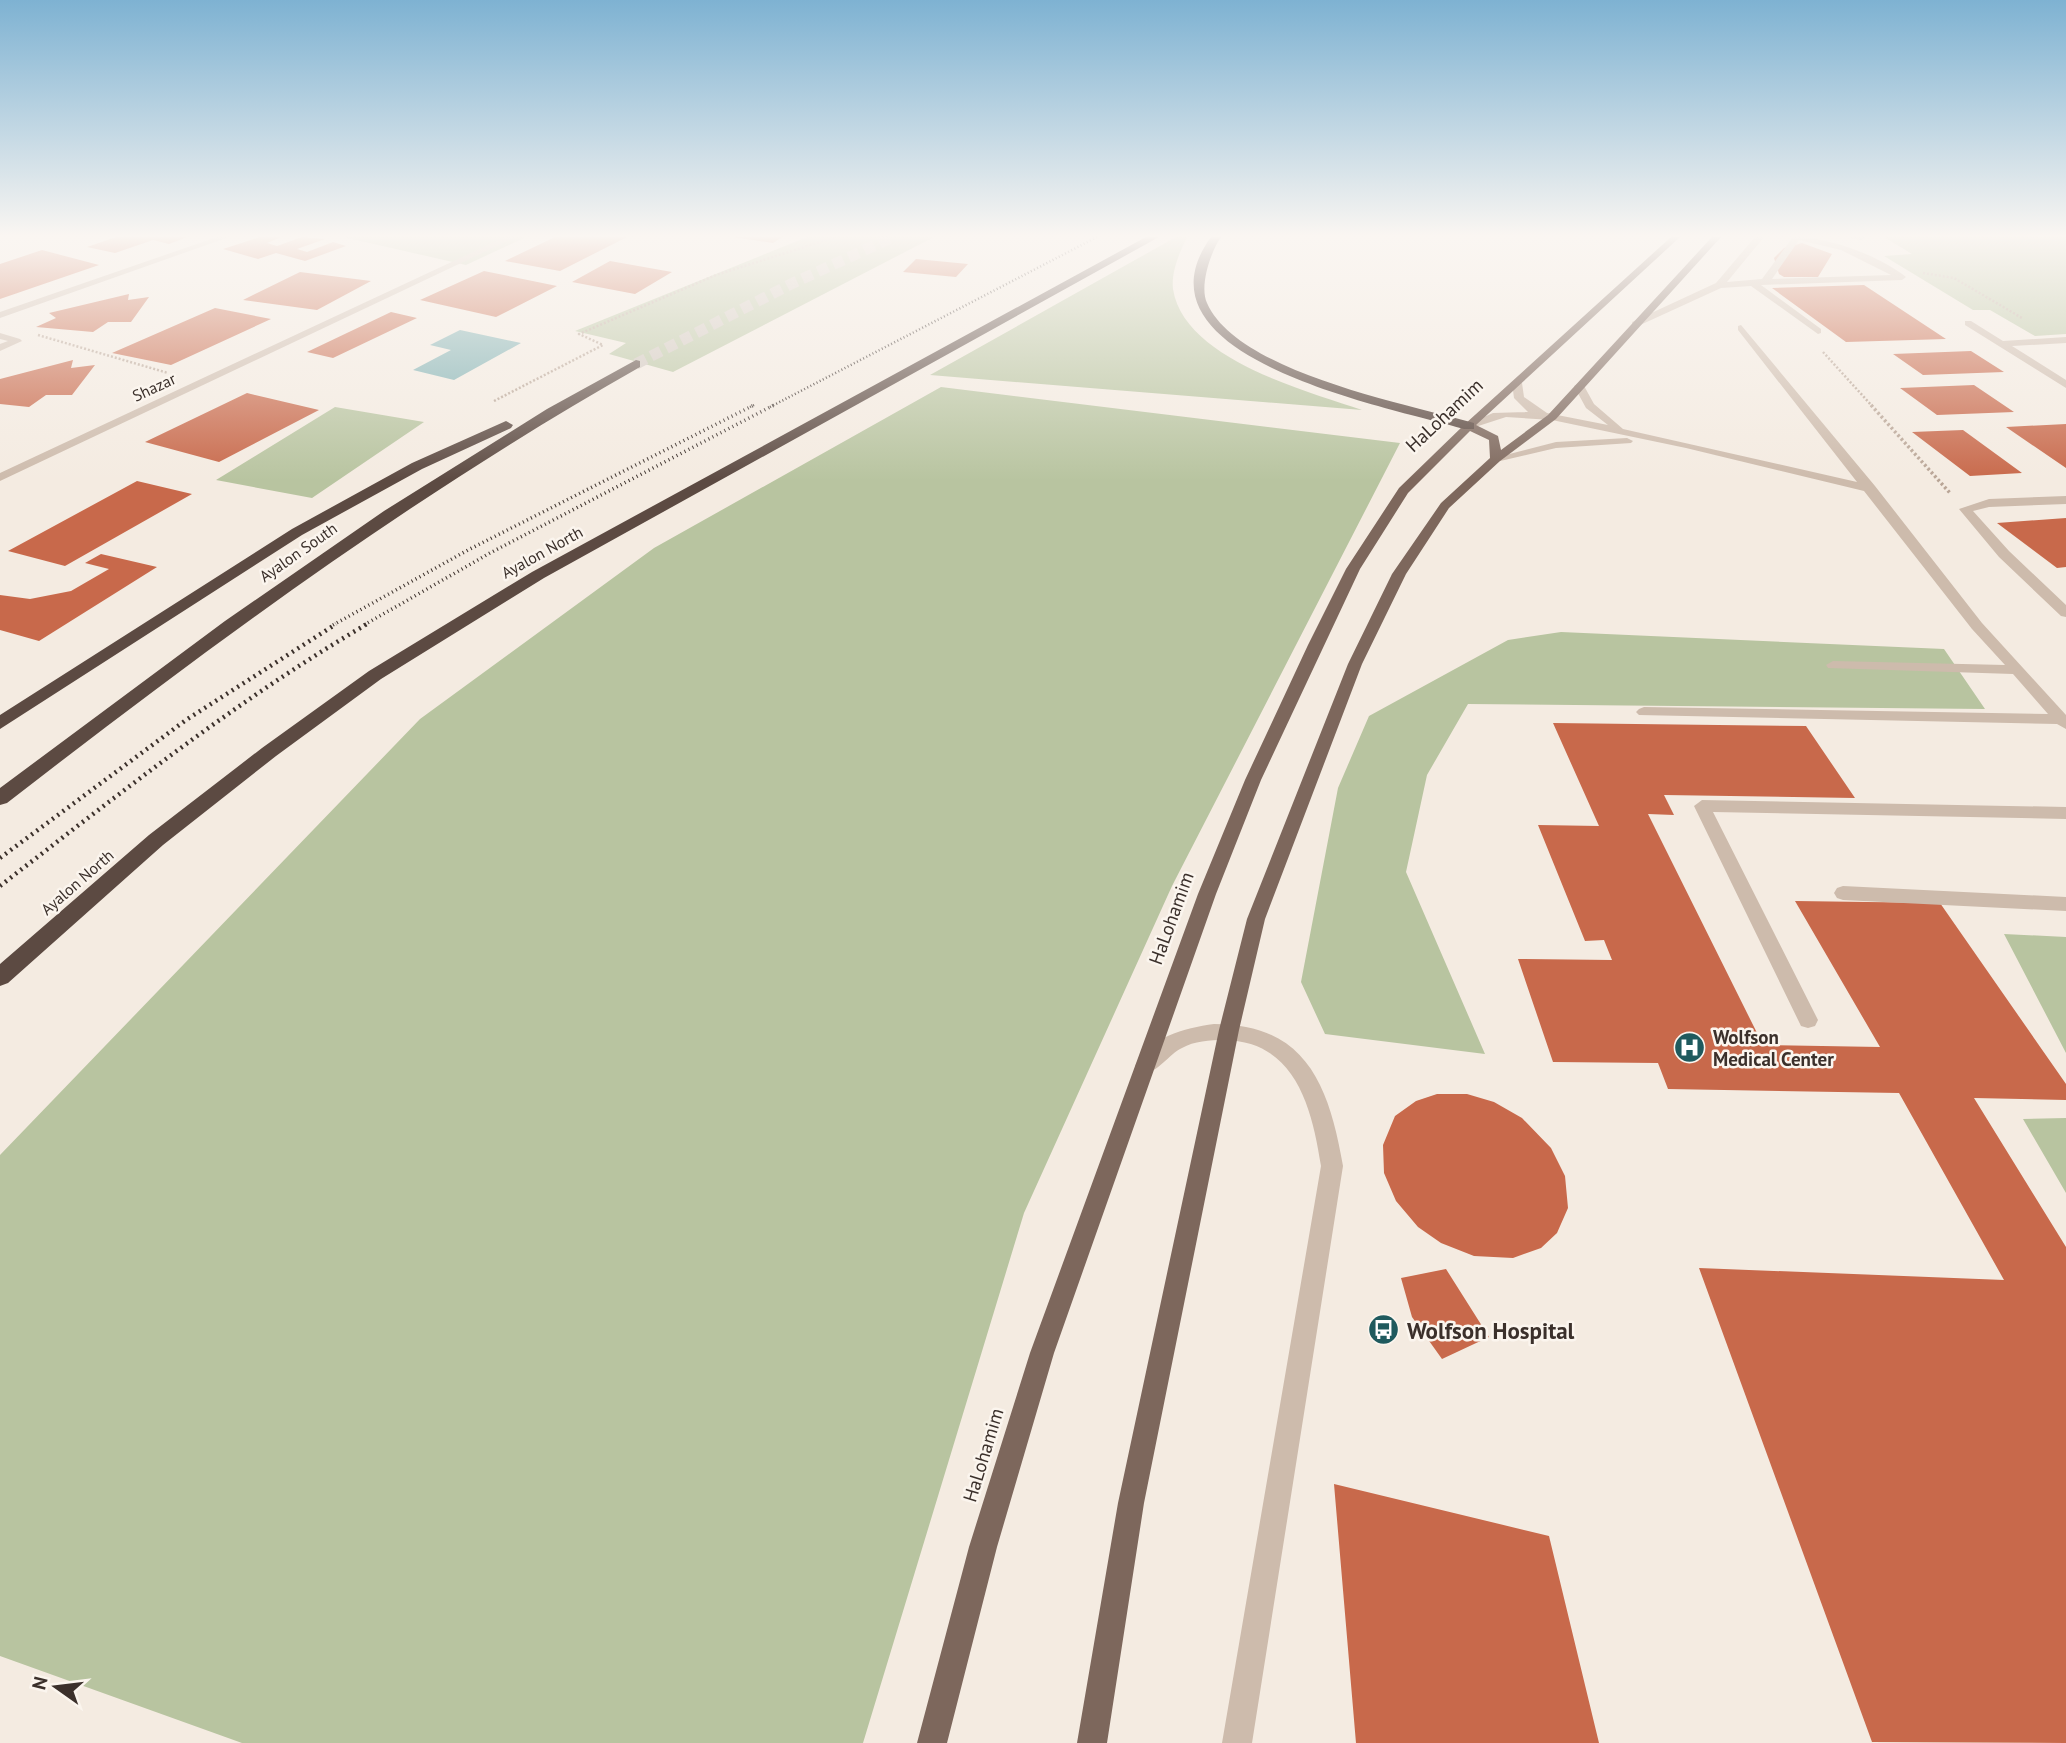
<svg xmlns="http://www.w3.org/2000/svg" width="2066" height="1743" font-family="'PT Sans',sans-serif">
	<rect width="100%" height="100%" fill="#f4ebe1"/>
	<path fill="#b8c4a0" d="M343,237H526L466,265Z
		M807,237H934L673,372L609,354L626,343L575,331Z
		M1176,237H1187C1180,252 1171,271 1173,289C1184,359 1304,390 1362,410L930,375Z
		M1884,237H2066V334L2035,336L1990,310H1973L1884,256L1912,254Z
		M941,387L1400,443L1172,886L1024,1213L863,1743H242L0,1656V1155L420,719L654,548Z
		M335,407L424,422L312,498L216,480Z
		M1561,632L1944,649L1985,709L1468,704L1427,775L1406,872L1485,1054L1325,1034L1301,982L1338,788L1369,716L1508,640Z
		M2004,934L2066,937V1053Z
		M2066,1118V1193L2023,1119Z"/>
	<path fill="#7fb0b2" d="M460,330L521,343L454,380L413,370L451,350L430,345Z"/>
	<path fill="#c8694b" d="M116,237H187L169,244L153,240L115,253L87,247Z
		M260,237H281L267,243L277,246L302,237L325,239L297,249L307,252L333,242L346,246L305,261L276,253L258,259L223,249Z
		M555,237H627L560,271L505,261Z
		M733,237H782L773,243Z
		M1802,243L1832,254L1818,277H1784L1779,274L1774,258L1784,248Z
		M42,250L99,265L0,299V264Z
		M916,259L968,264L956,277L903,272Z
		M610,261L672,272L635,294L572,282Z
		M484,271L557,286L496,317L420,300Z
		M300,272L371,281L317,310L243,300Z
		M1864,285L1946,339L1846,342L1772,288Z
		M129,294L128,300L149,297L131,322H108L93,332L36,327L56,318L49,313Z
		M215,308L271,319L171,365L112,353Z
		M391,312L417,318L333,358L307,352Z
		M1971,351L2004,372L1923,375L1893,354Z
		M73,360L71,368L95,365L72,395H46L29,407L0,404V379Z
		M1974,385L2014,412L1937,415L1900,388Z
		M247,393L319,410L219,462L145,442Z
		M2066,424V468L2006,427Z
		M1963,430L2022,473L1970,476L1912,432Z
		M137,481L192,494L65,566L8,551Z
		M2066,518V567L2057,568L1997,523Z
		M101,554L157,567L39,641L0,630V595L30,599L71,591L109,569L85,563Z
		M1553,723L1806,726L1855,798L1664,795L1674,815L1648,814L1763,1045L1880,1047L1795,901L1940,903L2066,1084V1100L1974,1098L2066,1247V1743L1872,1742L1699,1268L2004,1280L1899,1093L1668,1089L1658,1063L1553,1062L1518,959L1612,960L1604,940L1585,941L1538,825L1599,826Z
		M1437,1094H1467L1494,1102L1522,1118L1551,1148L1565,1176L1568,1208L1557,1233L1541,1248L1513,1258L1474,1256L1441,1243L1418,1227L1396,1201L1384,1173L1383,1145L1395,1116L1416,1101Z
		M1446,1269L1489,1337L1442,1359L1412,1317L1401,1278Z
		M1334,1484L1549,1536L1599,1743H1356Z"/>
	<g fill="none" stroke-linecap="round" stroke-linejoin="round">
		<path stroke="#cfc6bd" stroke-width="11" stroke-dasharray="11 6" stroke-linecap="butt" d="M636,364L791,284L893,237"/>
		<path stroke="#b9a596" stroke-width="2.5" stroke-dasharray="2 2" stroke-linecap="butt" d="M1923,273L1954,278L2022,318
			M38,335L168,373
			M1823,352L1873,407
			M494,401L603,345L579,334L716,275L836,237"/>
		<path stroke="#b9a596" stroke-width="3.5" stroke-dasharray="2.5 2.5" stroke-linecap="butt" d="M1871,405L1950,493"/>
		<path fill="#cdbbac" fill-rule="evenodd" d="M217,237H229L0,318V312Z
			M505,237H516L0,481V473Z
			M1755,237H1764L1727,282L1762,279L1793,237C1829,237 1878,255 1906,277L1902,280L1761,285L1821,329V333L1818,334L1751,286L1721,288L1638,326H1632V322L1716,283ZM1799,240L1841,250L1891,275L1772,279Z
			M1847,237H1865L1861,240Z
			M1965,321H1971L2003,341L2066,337V343L2012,346L2066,380V388L1965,325Z
			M1741,325L1875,486L1982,623L2066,715V729L2057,724L1639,715L1636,712L1639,709L1644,707L2048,714L2013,674L1828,668L1826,665L1833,661L2005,665L1972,629L1864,491L1686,448L1552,420L1506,417L1469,429L1463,426L1493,413L1528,412L1514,398L1512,383L1517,380L1522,383L1524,397L1547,413L1608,425L1586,408L1574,386L1579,383L1583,384L1594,404L1623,429L1857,482L1738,330V326Z
			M0,333L20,339L22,341L0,351V344L8,341L0,339Z
			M1627,438L1633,441L1631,443L1556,448L1496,462L1490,459L1556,442Z
			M2066,496V504L1989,507L1973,511L2009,551L2066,605V617L2061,616L1999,557L1959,509L1989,499Z
			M1702,800L2066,807V819L1713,812L1818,1020L1815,1026L1808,1028L1801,1026L1694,806Z
			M1843,886L2066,897V911L1843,900L1837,898L1834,893L1837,888Z
			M1214,1024C1306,1024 1329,1085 1343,1166L1252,1743H1222L1321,1166C1312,1107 1295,1041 1224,1040C1210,1040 1194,1041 1182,1048C1167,1055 1155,1078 1138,1072L1135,1066C1149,1037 1184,1028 1214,1024Z"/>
		<path fill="#7d675c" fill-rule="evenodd" d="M1671,237H1680L1476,425L1498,436L1501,450L1548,415L1712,237H1721L1556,419L1500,461L1449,508L1406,574L1362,664L1265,919L1239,1030L1144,1503L1107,1743H1077L1118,1503L1219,1030L1247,919L1348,664L1392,574L1441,503L1490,458L1489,440L1470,431L1408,493L1360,569L1261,780L1216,894L1054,1353L997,1547L947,1743H917L969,1547L1030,1353L1198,894L1245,780L1308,645L1346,569L1399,488L1465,424Z"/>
		<path fill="#5c4a42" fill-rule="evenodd" d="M1146,237H1159L544,578L381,679L276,756L163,845L8,983L0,986V964L149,835L262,748L369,671L532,572Z
			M1211,237H1221C1211,251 1199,286 1207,303C1237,372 1406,404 1474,423V429H1464C1394,408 1123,359 1211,237Z
			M636,360L640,361V367C414,495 212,644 7,803L0,805V788L225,621L384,511L547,409Z
			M506,421L513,425L511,428L422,469L302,535L0,729V715L292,529L412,463Z"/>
		<path stroke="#3b302b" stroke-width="2.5" stroke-dasharray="1 2.5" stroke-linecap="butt" d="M750,407L754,405
			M770,407L1097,237"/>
		<path stroke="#3b302b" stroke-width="3.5" stroke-dasharray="1 3.5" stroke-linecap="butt" d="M333,625L468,550L754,405
			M364,625L490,553L774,405"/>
		<path stroke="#3b302b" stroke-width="4.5" stroke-dasharray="2 4.5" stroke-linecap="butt" d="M0,858L186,720L336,624
			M0,886C119,794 237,700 367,624"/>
	</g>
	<linearGradient id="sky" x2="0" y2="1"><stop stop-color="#7eb2d2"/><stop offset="0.49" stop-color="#faf6f2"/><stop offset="1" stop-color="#faf6f2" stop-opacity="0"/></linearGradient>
	<rect width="2066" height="481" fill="url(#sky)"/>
	<defs>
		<symbol id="hospital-disc" viewBox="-11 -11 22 22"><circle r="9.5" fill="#1f5a5e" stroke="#fbf5ee"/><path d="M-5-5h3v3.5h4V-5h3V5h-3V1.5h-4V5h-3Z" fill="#fff"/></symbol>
		<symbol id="bus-disc" viewBox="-11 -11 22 22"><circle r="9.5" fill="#1f5a5e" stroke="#fbf5ee"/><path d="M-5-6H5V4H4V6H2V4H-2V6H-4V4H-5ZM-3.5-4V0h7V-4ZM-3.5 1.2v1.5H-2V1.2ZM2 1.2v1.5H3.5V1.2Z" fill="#fff"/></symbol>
	</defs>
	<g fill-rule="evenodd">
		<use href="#hospital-disc" x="1672" y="1030" width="35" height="35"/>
		<use href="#bus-disc" x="1366" y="1312" width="35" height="35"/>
	</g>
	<g text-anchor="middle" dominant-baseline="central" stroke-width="5" stroke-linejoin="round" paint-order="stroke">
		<g font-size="16" fill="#3b302b" stroke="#fbf5ee">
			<text transform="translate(154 387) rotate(-25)">Shazar</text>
			<text transform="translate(298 552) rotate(-35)">Ayalon South</text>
			<text transform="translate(542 552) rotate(-29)">Ayalon North</text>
			<text transform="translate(77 882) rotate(-41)">Ayalon North</text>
		</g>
		<g font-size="19" fill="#3b302b" stroke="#fbf5ee">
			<text transform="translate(1444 415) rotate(-43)">HaLohamim</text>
			<text transform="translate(1171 918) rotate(-70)">HaLohamim</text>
			<text transform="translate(983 1455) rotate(-73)">HaLohamim</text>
		</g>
		<g font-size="19" font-weight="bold" fill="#3b302b" stroke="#fbf5ee" text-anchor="start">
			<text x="1713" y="1037">Wolfson<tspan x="1713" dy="22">Medical Center</tspan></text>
		</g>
		<g font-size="23" font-weight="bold" fill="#3b302b" stroke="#fbf5ee" text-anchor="start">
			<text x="1407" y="1330">Wolfson Hospital</text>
		</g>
	</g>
	<g transform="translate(56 1687) rotate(284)" stroke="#fbf5ee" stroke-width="5" paint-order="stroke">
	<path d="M0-5L12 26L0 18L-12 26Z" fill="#3b302b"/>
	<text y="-10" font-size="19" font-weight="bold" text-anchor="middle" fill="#3b302b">N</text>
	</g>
</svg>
